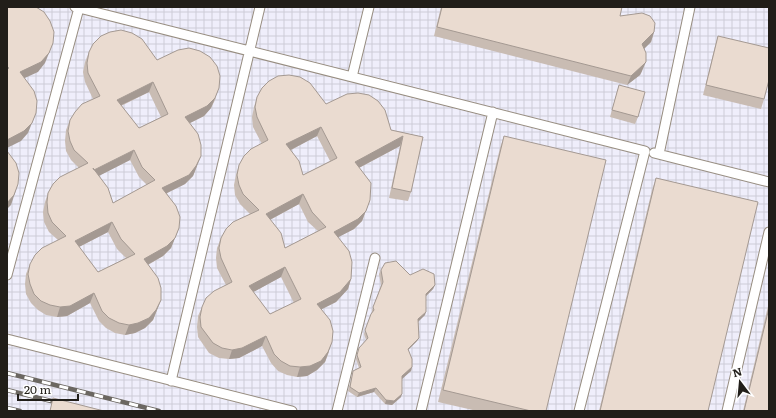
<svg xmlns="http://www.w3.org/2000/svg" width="776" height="418" font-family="Literata,serif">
	<defs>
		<pattern id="industrial-grid" width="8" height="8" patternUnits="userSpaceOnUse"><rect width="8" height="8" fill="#efeefb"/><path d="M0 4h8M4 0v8" fill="none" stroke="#cdccd7"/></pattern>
	</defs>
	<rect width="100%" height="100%" fill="#fff9f0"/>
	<path fill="url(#industrial-grid)" d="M7,7H769V411H7Z"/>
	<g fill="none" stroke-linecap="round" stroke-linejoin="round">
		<defs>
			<path id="service" d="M79,8L645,151L579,411
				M352,77L369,7
				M654,153L769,182
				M659,154L690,7
				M7,275L79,8L75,7
				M7,339L292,411
				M171,381L260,7
				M337,411L375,258
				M421,411L493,112
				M727,411L769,232"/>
		</defs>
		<use href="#service" stroke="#978d80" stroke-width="11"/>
		<use href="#service" stroke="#fff" stroke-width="9"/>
		<defs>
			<path id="rail" d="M7,373L159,411
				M7,390L63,404
				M7,408L20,411"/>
		</defs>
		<use href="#rail" stroke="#6b6761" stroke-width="4.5"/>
		<use href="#rail" stroke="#fff" stroke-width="3" stroke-dasharray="9" stroke-linecap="butt"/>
	</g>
	<path fill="#c9bcb3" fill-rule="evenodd" d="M441,7H622L620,16L654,32L651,42L644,48L642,71L640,75L627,85L434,36Z
		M718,36L764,99L761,109L703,95L715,46Z
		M89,52L157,60L216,98L211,108L204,116L190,123L197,166L193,176L185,184L167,193L179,228L171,248L163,256L148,265L161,300L153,320L145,328L135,333L125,335L115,333L106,328L99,321L90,303L67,316L57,317L46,315L38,310L31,303L26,294L25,284L26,274L30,264L58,240L49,232L44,222L43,212L45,202L48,193L79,168L71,160L66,151L65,141L66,130L70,120L93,99L85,82L83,72L85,62ZM149,92L161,117L139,128L121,106ZM130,160L139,177L147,185L113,203L98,176ZM108,232L117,249L126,258L98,272L79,247Z
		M619,85L638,117L635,124L610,117Z
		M257,97L326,104L391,130L423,137L411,192L408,201L389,198L400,146L359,168L370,200L362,221L354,229L338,237L351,279L348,289L336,302L322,309L329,352L325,362L317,370L307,376L297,377L287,375L278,371L271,363L262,346L239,358L229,359L219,358L209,353L198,337L197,327L198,316L202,307L226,285L217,268L216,258L217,248L221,238L250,214L240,204L235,195L234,185L236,175L239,165L262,144L253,127L252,117L254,107ZM317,136L330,161L303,175L291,150ZM299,204L308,222L318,231L285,248L270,220ZM281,277L294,303L270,314L253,292Z
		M504,136L546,411H477L438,402L500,148Z
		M656,178L708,411H599L652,190Z
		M381,270L410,275L435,285L433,289L426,296L425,315L418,321L419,338L417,341L408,350L412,367L411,371L402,378L401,397L392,405L385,404L374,392L357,397L348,391L353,371L359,368L356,359L358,352L359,348L366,340L364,334L371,314L372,312V310L381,285L379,274Z
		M769,302V411H743Z"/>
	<path fill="#a49992" d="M654,32L651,42L639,54L642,44Z
		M53,43L45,63L38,72L16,82L20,72Z
		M646,62L642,71L640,75L627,85L631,76Z
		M153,82L149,92L113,109L117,100Z
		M219,88L211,108L204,116L182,127L185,117Z
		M36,113L28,133L21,141L7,148V140Z
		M321,127L317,136L283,154L286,144Z
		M403,136L400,146L351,172L355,162Z
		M134,150L130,160L91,180L94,170Z
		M201,156L193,176L185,184L159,197L162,188Z
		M18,184L11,205L7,209V203Z
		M303,194L299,204L262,224L266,214Z
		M370,200L362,221L354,229L331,241L334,232Z
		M112,222L108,232L71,251L75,241Z
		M179,228L171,248L163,256L140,269L144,259Z
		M285,267L281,277L246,296L249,286Z
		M351,279L348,289L336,302L314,313L317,304Z
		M435,285L433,289L424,298L426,294Z
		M94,293L90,303L67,316L57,317L60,307Z
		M161,300L153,320L145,328L135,333L125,335L129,325Z
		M426,312L425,315L417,323L418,319Z
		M266,336L262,346L239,358L229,359L232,350Z
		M419,338L417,341L406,352L408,349Z
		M332,342L325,362L317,370L307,376L297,377L300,367Z
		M412,367L411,371L401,380L402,376Z
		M376,388L374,392L357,397L359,393Z
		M402,394L401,397L392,405L385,404L386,400Z"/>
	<path fill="#eadbd0" stroke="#a49992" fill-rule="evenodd" d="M7,7H36L44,12L50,21L54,32L53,43L49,53L41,62L20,72L34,91L37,101L36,113L32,123L24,131L7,140V69L9,68L7,67Z
		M442,7H622L620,16L642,13L650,16L655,23L654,32L642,44L646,53V62L643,65L631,76L437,27Z
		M121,30L132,33L142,39L157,60L178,50L189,48L200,51L210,57L217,66L220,76L219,88L215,98L207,106L185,117L198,134L201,145V156L196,166L189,175L162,188L176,206L180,217L179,228L175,238L167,246L144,259L158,278L161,288V300L156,310L149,318L138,323L129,325L119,323L109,318L102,311L94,293L70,306L60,307L50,305L41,301L34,294L30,284L28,274L30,264L35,255L42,248L66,236L52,222L48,213L47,202L48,193L53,184L60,177L88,163L74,150L70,141L68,131L70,120L75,112L82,104L100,96L88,73L87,63L89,52L93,44L101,36L110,32ZM153,82L168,114L139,128L117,100ZM134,150L142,167L155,180L113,203L108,188L93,168L94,170ZM112,222L121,239L135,254L98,272L75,241Z
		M718,36L769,48V80L764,99L706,85Z
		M289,75L300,77L310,83L326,104L347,94L358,93L369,95L378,101L385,110L391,130L423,137L411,192L392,188L403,136L355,162L371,183L370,200L366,211L358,219L334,232L349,251L352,262L351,279L340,292L317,304L330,320L333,331L332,342L328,352L321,361L310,366L300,367L290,366L281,361L274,354L266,336L242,348L232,350L222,348L213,343L201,327L200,317L202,307L206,298L214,291L232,282L221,258L219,248L221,238L226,229L233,222L259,210L243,194L239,185L237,175L239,165L244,156L251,149L268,140L257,117L255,107L257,97L262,88L269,81L278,76ZM321,127L337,158L303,175L299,161L286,144ZM303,194L312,212L326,227L285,248L281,233L266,214ZM285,267L301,299L270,314L249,286Z
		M619,85L645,92L638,117L612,110Z
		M504,136L606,160L546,411H531L443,390Z
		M7,151L16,163L19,173L18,184L14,195L7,203Z
		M656,178L758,202L708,411H600Z
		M396,261L410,275L423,269L434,274L435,285L426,294V312L418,319L419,338L408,349L412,359V367L402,376V394L394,401L386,400L376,388L359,393L350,387L353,371L361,367L357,355L359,348L368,338L365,330L371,314L374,310L373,307L383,282L381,270L385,263Z
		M769,308V411H744Z
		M53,398L104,411H50Z"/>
	<rect width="776" height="418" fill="none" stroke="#211e19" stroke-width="16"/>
	<g transform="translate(740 382) rotate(344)" stroke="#ffffff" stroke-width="3" paint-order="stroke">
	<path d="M0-3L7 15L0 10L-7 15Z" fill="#211e19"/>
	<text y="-6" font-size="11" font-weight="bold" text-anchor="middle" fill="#211e19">N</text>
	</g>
	<path d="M18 394v6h60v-6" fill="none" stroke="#211e19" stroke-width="2"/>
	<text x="24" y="394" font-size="12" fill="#211e19" stroke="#ffffff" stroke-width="3" paint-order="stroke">20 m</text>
</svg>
